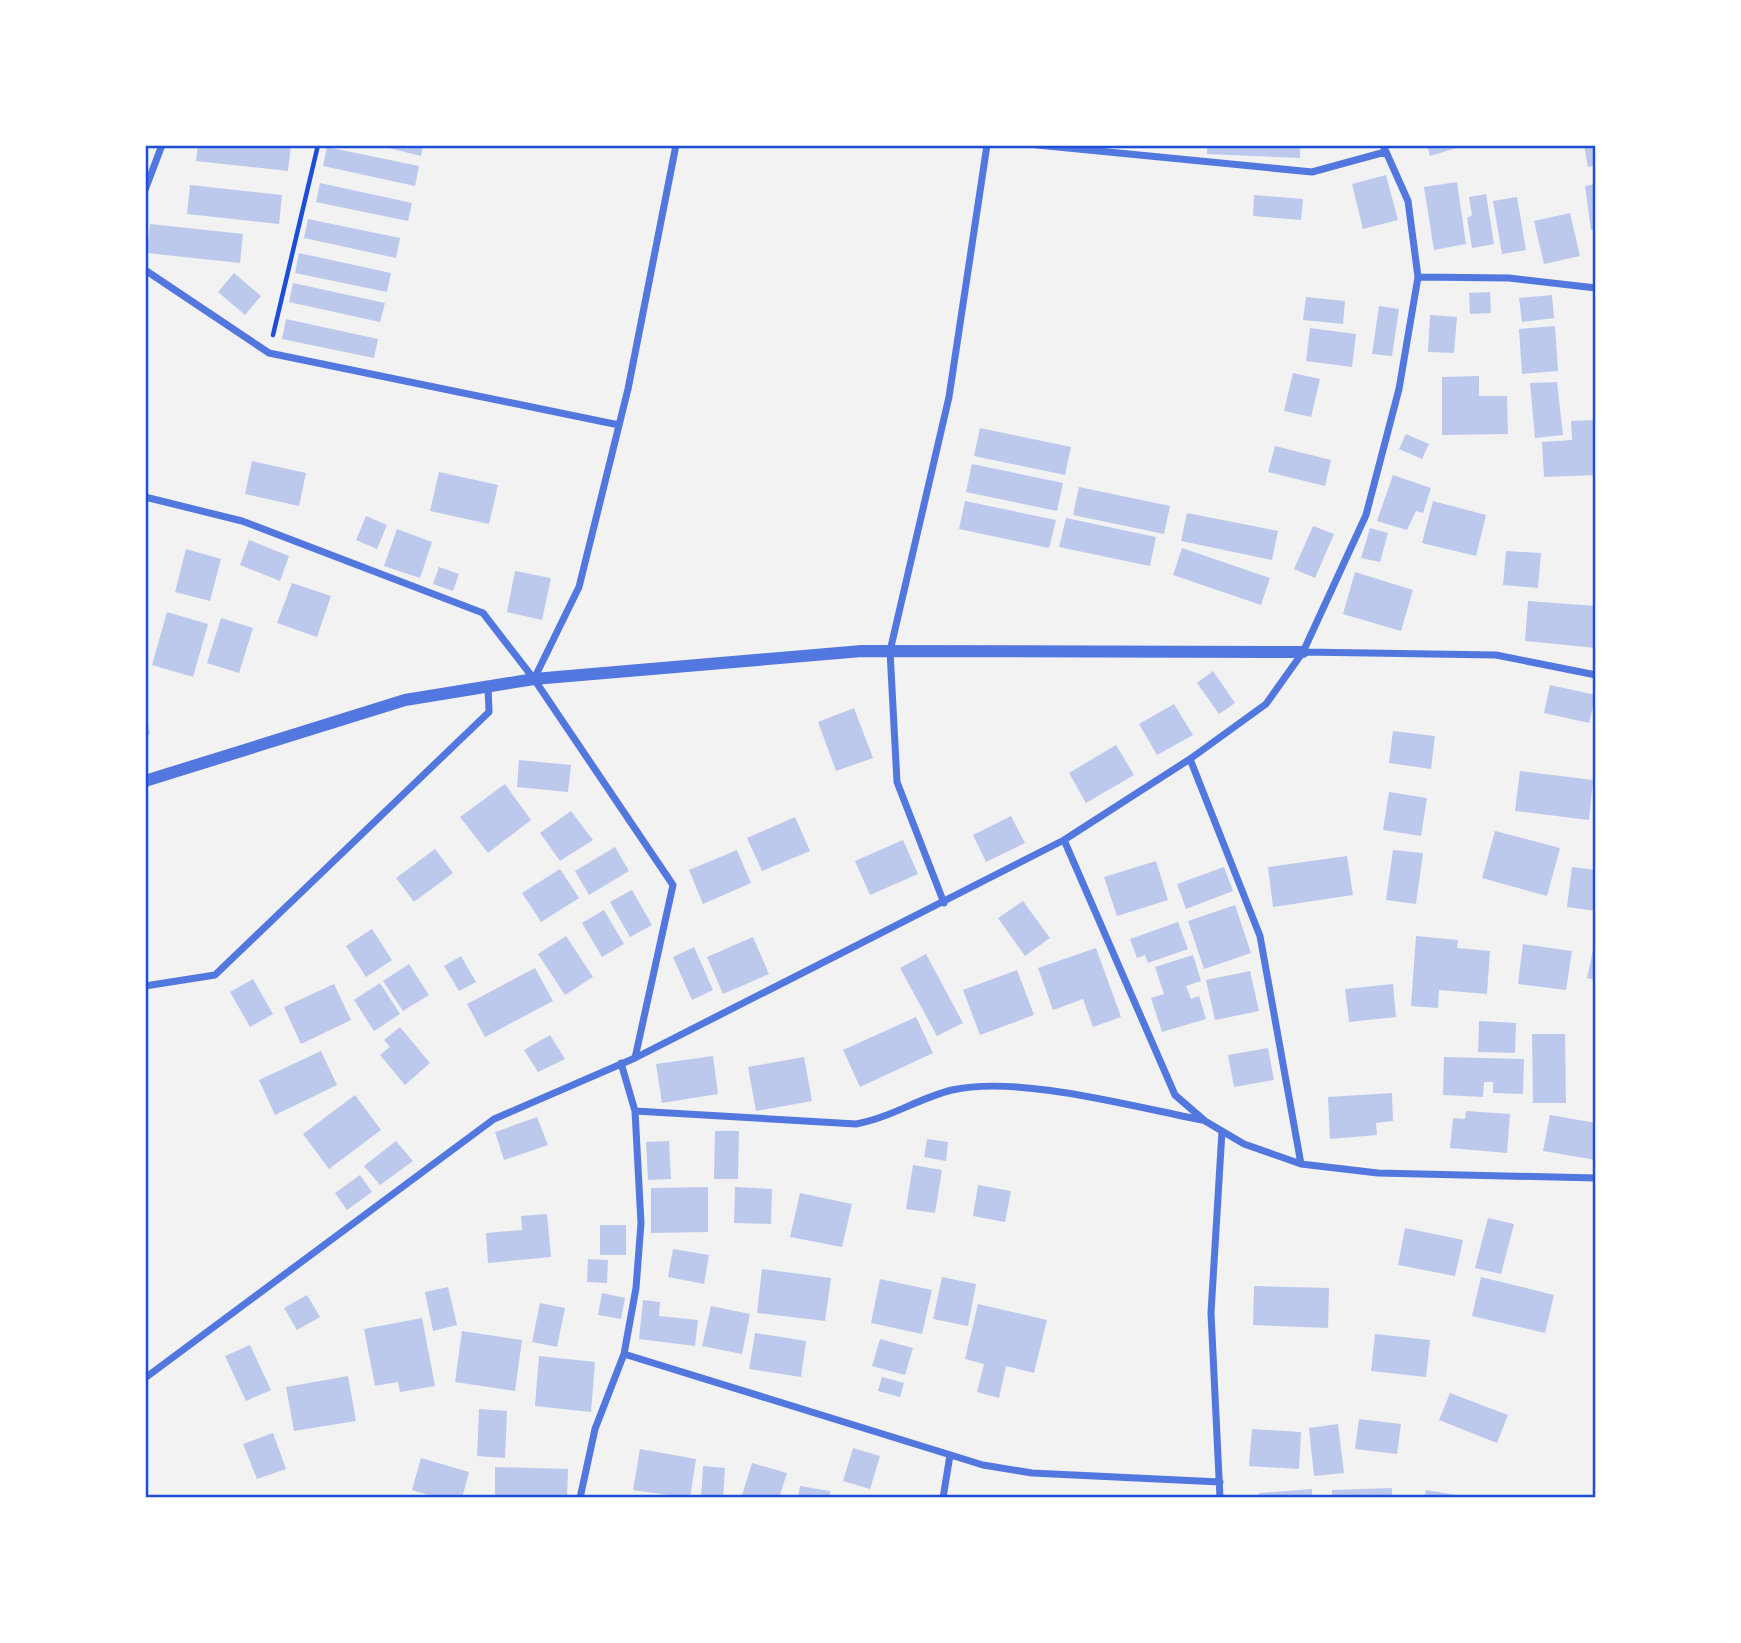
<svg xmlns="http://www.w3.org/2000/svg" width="1741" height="1643" font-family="Mulish,sans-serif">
	<rect width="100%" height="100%" fill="#f2f2f2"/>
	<path fill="#bdc9ec" d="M198,145H291L288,171L196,161Z
		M377,145H423L421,156Z
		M1207,145H1300V158L1207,154Z
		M1427,145H1463V146L1430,156Z
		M1584,145H1596V165L1588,167Z
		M327,147L419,166L415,186L323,166Z
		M1386,175L1398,220L1363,229L1352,184Z
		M1457,182L1466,244L1434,250L1424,187Z
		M320,183L412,203L408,221L316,202Z
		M1596,184V230H1591L1585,186Z
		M190,185L282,195L279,224L187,214Z
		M1486,194L1494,244L1472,248L1467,218L1472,215L1469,197Z
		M1254,195L1303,199L1301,220L1253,216Z
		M1517,197L1526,250L1502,254L1493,201Z
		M1570,213L1580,256L1544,264L1534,221Z
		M308,219L400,238L396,258L304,238Z
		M150,224L243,234L240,263L147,253Z
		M299,253L391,273L387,292L295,273Z
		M234,273L261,296L245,315L218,292Z
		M293,283L385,303L380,322L289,302Z
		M1490,292L1491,313L1470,314L1469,293Z
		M1552,295L1554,318L1522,322L1519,298Z
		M1306,297L1345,301L1343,324L1303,320Z
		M1379,306L1399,309L1392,356L1372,354Z
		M1430,315L1457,317L1454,353L1428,352Z
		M286,319L378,339L374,358L282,339Z
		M1555,326L1558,371L1522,374L1519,329Z
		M1310,328L1356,334L1352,367L1306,361Z
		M1293,373L1320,379L1311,417L1284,411Z
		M1479,376V396H1507L1508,434L1442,435V377Z
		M1557,382L1563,435L1535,438L1530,383Z
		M1596,420V475L1544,477L1542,442L1572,440L1571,421Z
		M980,428L1071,447L1065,475L974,456Z
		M1406,434L1429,444L1422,459L1399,449Z
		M1275,446L1331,460L1325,486L1268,472Z
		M252,461L306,473L299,506L245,494Z
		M972,464L1063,483L1057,511L966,492Z
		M439,472L498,485L489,524L430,511Z
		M1393,475L1431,488L1423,513L1416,511L1407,530L1377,521Z
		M1079,487L1170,506L1164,534L1073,515Z
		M965,501L1056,520L1049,548L959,529Z
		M1433,501L1486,515L1476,556L1422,543Z
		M1187,513L1278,531L1272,560L1181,541Z
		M366,516L387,525L377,549L356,540Z
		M1066,518L1156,537L1150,566L1059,547Z
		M1313,526L1334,534L1315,578L1294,569Z
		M1370,528L1388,533L1380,562L1361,558Z
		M397,529L432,542L420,578L384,566Z
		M249,540L289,556L280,581L240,565Z
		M1182,548L1270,578L1261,605L1173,575Z
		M186,549L221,559L210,601L175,592Z
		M1506,551L1541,553L1538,588L1503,585Z
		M439,567L459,574L453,591L433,584Z
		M515,571L551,578L542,620L507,612Z
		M1355,572L1413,590L1401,631L1343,614Z
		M292,583L331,596L317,637L277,623Z
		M1528,601L1596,606V648L1525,641Z
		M167,612L208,624L193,677L152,665Z
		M221,618L253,628L239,673L207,663Z
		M1213,671L1235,703L1219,714L1197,683Z
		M1550,685L1596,695L1589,723L1544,713Z
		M145,700L150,735L145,736Z
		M1174,704L1193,735L1157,755L1139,724Z
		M854,708L873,758L836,771L818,722Z
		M1393,731L1435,736L1431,769L1389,763Z
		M1116,745L1134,775L1086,803L1069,773Z
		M519,760L571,765L568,792L517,787Z
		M1520,771L1593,780L1589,820L1515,811Z
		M505,784L531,820L488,853L460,817Z
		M1389,792L1427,798L1421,836L1383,830Z
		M571,811L593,840L560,861L540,833Z
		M1011,816L1025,843L986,862L973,835Z
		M795,817L810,851L762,871L747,838Z
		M1495,831L1560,848L1547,896L1482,878Z
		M903,840L918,874L870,895L855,861Z
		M615,847L629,871L589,895L575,871Z
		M435,849L453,873L414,902L396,878Z
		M737,850L751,883L703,904L689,870Z
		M1393,850L1423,853L1416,904L1386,900Z
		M1347,856L1353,895L1273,907L1268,867Z
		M1156,861L1168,900L1117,916L1104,877Z
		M1224,867L1233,891L1186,909L1177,884Z
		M1572,867L1596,870V911L1567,907Z
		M560,869L579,898L541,922L522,893Z
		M632,890L652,925L630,937L610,902Z
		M1023,901L1050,938L1025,956L998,918Z
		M1235,905L1251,953L1204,969L1188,921Z
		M604,910L624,944L602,957L582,923Z
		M1178,922L1188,949L1148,963L1145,955L1137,958L1130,939Z
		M372,929L392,960L366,977L346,946Z
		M566,936L593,977L565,995L538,954Z
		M1416,936L1458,940L1457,948L1490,951L1487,994L1439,990L1438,1008L1411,1006Z
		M753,937L769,974L723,994L707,957Z
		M1523,944L1572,951L1566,990L1518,984Z
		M694,947L713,990L692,1000L673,957Z
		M1096,948L1121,1017L1093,1027L1083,999L1053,1010L1038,968Z
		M1593,950L1596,951V980L1587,978Z
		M926,954L963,1023L937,1036L900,968Z
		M1193,955L1201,981L1186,986L1191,999L1199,996L1206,1019L1162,1032L1151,998L1164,994L1155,967Z
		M461,956L476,982L459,991L444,966Z
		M409,964L429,995L403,1011L383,981Z
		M535,968L553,1001L485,1037L467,1004Z
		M1017,970L1034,1015L980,1035L963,990Z
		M1250,971L1259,1011L1215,1020L1206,980Z
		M253,979L273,1014L250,1027L230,992Z
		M380,983L400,1014L374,1031L354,1000Z
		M334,984L351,1020L301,1044L284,1007Z
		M1393,984L1396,1017L1349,1022L1345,989Z
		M916,1017L933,1053L860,1087L843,1050Z
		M1479,1021L1516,1023L1515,1053L1478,1052Z
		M400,1027L430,1063L405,1085L380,1055L390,1047L384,1040Z
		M1532,1034H1565L1566,1103H1533Z
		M550,1035L565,1059L538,1072L524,1050Z
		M1268,1048L1274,1080L1234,1087L1228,1055Z
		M321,1051L337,1085L275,1115L259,1080Z
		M713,1056L718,1094L662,1103L656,1064Z
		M804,1057L812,1101L756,1111L748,1067Z
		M1444,1057L1524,1059L1523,1094L1493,1093V1082H1484L1483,1097L1443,1095Z
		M1392,1093L1393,1121L1376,1123L1377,1135L1330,1139L1328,1097Z
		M355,1095L381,1130L329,1169L303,1134Z
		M1466,1111L1510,1114L1507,1153L1450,1148L1453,1118L1465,1119Z
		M1550,1115L1596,1123V1160L1543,1151Z
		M537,1117L548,1145L504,1160L495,1132Z
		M715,1131H739L738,1179H714Z
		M927,1139L948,1142L946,1161L924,1157Z
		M396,1141L413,1161L380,1185L364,1166Z
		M669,1141L671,1179L648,1180L646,1142Z
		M913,1165L942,1170L935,1213L906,1209Z
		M360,1175L372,1192L347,1210L335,1193Z
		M978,1185L1011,1191L1005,1222L973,1216Z
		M708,1187V1232L651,1233V1188Z
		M735,1187L772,1189L771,1224L734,1223Z
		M800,1193L852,1204L842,1247L790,1237Z
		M547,1214L551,1257L488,1263L486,1233L522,1230L521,1216Z
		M1488,1218L1514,1224L1501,1274L1475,1268Z
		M600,1225H626V1255H600Z
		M1405,1228L1463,1240L1455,1276L1398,1265Z
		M673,1249L709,1255L704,1284L668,1277Z
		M588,1259L608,1260L607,1283L587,1282Z
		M762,1269L831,1278L825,1321L757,1313Z
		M942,1277L976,1284L968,1326L933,1319Z
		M1481,1277L1554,1295L1545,1333L1472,1316Z
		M880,1279L932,1290L922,1334L871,1323Z
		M1254,1286L1329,1288L1328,1328L1253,1325Z
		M448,1287L457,1325L433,1331L425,1292Z
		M602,1293L625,1298L621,1319L598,1315Z
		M307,1295L320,1317L297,1330L284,1308Z
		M643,1300L660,1302L659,1316L698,1320L695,1346L639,1339Z
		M540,1303L565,1308L557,1347L532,1342Z
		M978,1304L1047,1320L1034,1373L1006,1366L999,1398L977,1392L984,1364L965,1359Z
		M711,1306L750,1314L742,1354L702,1346Z
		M422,1318L435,1386L400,1392L398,1382L375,1386L364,1329Z
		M462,1331L522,1340L515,1391L455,1382Z
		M755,1333L806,1341L801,1377L749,1369Z
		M1375,1334L1430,1340L1426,1377L1371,1371Z
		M880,1339L913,1348L905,1375L872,1366Z
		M250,1345L271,1390L246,1401L225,1356Z
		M539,1356L595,1362L591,1412L535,1406Z
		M348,1376L356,1421L294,1431L286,1387Z
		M882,1377L904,1383L900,1397L878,1391Z
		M1450,1393L1508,1415L1497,1443L1439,1420Z
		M479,1409L507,1411L505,1458L477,1456Z
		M1359,1419L1401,1424L1397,1454L1355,1449Z
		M1338,1424L1344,1473L1314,1476L1309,1428Z
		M1252,1429L1301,1432L1299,1469L1249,1466Z
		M273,1433L286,1469L257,1479L243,1444Z
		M853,1448L880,1456L870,1489L843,1481Z
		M640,1449L696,1459L690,1498L633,1490Z
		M421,1458L469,1472L462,1498H439L412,1490Z
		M752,1463L787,1473L779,1498L742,1495Z
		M703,1466L725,1468L723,1498H701Z
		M495,1467L568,1469L567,1498H495Z
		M800,1486L830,1491L829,1498H798Z
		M1392,1488V1498H1332V1490Z
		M1312,1489V1498H1259V1493Z
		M1426,1490L1462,1496V1498H1424Z"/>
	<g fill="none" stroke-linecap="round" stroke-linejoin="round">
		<path stroke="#1d4ed8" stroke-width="4.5" d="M273,335L318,145"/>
		<path stroke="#5277de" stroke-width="7" d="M1037,145L1312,172L1385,152
			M145,190L162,145
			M145,270L269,353L619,425
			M1418,277L1509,278L1596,288
			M145,497L242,521L483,613L534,679L673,885L635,1058
			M1303,652L1496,655L1596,675
			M534,679L579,587L628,389L676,145
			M1190,759L1260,936L1301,1164
			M1064,840L1175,1095L1205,1121L1244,1144L1301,1164L1378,1173L1596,1178
			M944,903L897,782L890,651L949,397L987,145
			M145,986L215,975L489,712L488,686
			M635,1111L856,1124C890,1118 919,1098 952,1090C1019,1075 1134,1107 1202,1120
			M624,1354L983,1465L1032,1473L1220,1482
			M145,1378L494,1119L635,1058L1064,840L1190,759L1266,704L1303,652L1366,515L1399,389L1418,277L1408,201L1383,145
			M580,1498L595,1429L624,1354L636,1288L641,1223L635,1111L621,1063
			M943,1498L950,1455
			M1220,1498L1211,1313L1222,1131"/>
		<path stroke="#5277de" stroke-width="12" d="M145,781L405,700L534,679L862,651L1303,652"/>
	</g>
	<rect width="1741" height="1643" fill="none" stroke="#ffffff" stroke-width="294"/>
	<rect x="147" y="147" width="1447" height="1349" fill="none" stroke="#1d4ed8" stroke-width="2.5"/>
</svg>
